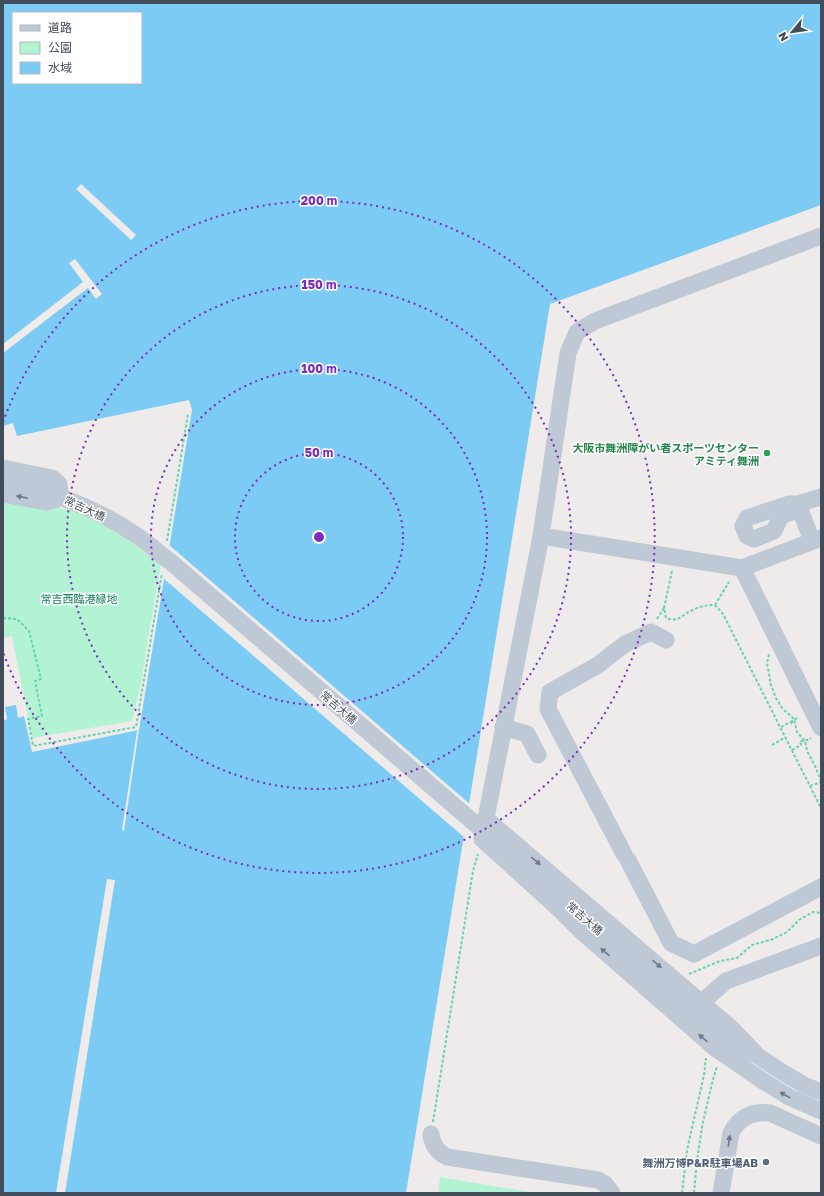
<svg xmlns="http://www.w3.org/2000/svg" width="824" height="1196" font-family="'Golos Text','Noto Sans JP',sans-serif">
	<rect width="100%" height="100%" fill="#eeebea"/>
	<path fill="#b2f3d4" d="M3,497L80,512L120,534L161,565L148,638L142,679L132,721L32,738L12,636L3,638Z
		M440,1177L536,1193H438Z"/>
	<path fill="#7bcbf4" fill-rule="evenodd" d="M3,3H821V205L550,304L406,1193H3V721L7,719L5,707L16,705L18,718L24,716L32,752L139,730L192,410L189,400L17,436L13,423L3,426ZM13,13H141V83H13Z"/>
	<path fill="#eeebea" d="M81,184L136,235L131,240L76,189Z
		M75,259L102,294L96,299L88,288L3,353V344L83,282L69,263Z
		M168,544L471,805L465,838L163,578Z
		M139,730L124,831L122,830L137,731Z
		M107,879L115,880L65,1193H56Z"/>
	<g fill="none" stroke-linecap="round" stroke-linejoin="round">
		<path stroke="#67d3ad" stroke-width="2" stroke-dasharray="3 2" stroke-linecap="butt" d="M821,3V4
			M167,541L188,414
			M672,571L664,608L666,618C679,623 682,614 693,610C700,606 707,605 715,605L723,614L821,808
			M715,605L729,582
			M3,618L17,619L29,631L41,679L35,681L42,716L28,719L33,746L136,727L162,573
			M657,619L664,608
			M769,654L767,663L771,685L776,698L782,708L794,719L797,732L805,741L807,751L815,766L821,781
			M781,727L790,722L793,724L792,721L799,717
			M772,745L786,737
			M792,750L801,745L800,741H805L811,738
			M810,786L821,782
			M689,974L720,961L737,958L752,945L773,939L787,932L799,920L813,912L821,913
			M433,1122L473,871L478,854
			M682,1193L687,1150L704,1075L706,1058
			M694,1193L697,1161L702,1127L712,1083L717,1066"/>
		<path stroke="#bfc8d5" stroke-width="17" d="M821,236L595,321L577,332L568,353L541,536L482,839L558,908L580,930L715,1048L763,1081L789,1097L821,1111
			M3,468L52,478L59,484L60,494L55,500L46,502L3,494
			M789,504H798L792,512L783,515L779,520L774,531L754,539L747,536L743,526L747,518Z
			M541,536L742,568L821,538
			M812,541L798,504L820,497
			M742,568L821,728
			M503,727L527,734L538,755
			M485,818L731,1028L758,1056
			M624,854L548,709L550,692L598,665L625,644L651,632L666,640
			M628,860L671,943L694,954L821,887
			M651,975L723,1038L758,1056L782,1072L804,1085L821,1092
			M702,1002L726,981L821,946
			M431,1134C432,1145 437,1152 447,1157L598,1180L605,1184L612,1193
			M721,1193L731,1133C739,1117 753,1111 770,1113L821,1136"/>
		<path stroke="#bfc8d5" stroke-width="17" d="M3,480C50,491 95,507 136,535C148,543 160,554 172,563L651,975"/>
	</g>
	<defs><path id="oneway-solid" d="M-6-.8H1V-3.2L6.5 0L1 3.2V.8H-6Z"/></defs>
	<g fill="#6e7785">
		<use href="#oneway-solid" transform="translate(22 497) rotate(-168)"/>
		<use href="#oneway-solid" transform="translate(536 861) rotate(40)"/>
		<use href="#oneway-solid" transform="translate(605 952) rotate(-139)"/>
		<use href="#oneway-solid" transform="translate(657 964) rotate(40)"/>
		<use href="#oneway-solid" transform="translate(703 1038) rotate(-139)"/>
		<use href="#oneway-solid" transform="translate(785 1095) rotate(-151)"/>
		<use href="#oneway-solid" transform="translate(729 1141) rotate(-81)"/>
	</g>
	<g fill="none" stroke="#7b2cbf" stroke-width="2" stroke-dasharray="2 4">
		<circle cx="319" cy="537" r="84"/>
		<circle cx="319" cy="537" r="168"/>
		<circle cx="319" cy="537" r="252"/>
		<path d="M3 422A336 336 0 1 1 3 652"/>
	</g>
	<circle fill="#2e9e5b" stroke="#fff" stroke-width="1.5" cx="767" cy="453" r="4"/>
	<circle fill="#5c6f8a" stroke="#fff" stroke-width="1.5" cx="766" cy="1162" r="4"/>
	<g text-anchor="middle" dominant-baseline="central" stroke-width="3" stroke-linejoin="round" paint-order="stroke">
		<g font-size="11" font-weight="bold" fill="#27864d" stroke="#fff" text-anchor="end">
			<text x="759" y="447">大阪市舞洲障がい者スポーツセンター<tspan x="759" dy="13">アミティ舞洲</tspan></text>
		</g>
		<g font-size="11" fill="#424b5a" stroke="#fff">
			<text transform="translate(85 508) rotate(25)">常吉大橋</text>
			<text transform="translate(339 707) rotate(41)">常吉大橋</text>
			<text transform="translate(585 918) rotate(41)">常吉大橋</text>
		</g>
		<g font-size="11" fill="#0d8156" stroke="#fff">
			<text x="79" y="598">常吉西臨港緑地</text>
		</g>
		<g font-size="11" font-weight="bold" fill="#4e5e75" stroke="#fff" text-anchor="end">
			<text x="758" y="1162">舞洲万博P&amp;R駐車場AB</text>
		</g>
	</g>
	<circle cx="319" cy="537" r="6" fill="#7b2cbf" stroke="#fff" stroke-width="2"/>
	<g font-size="12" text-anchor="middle" font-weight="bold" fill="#7b2cbf" stroke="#fff" stroke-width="3" stroke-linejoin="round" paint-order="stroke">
		<text x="319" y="205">200 m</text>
		<text x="319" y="289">150 m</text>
		<text x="319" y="373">100 m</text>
		<text x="319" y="457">50 m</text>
	</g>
	<rect width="824" height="1196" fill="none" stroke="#424b5a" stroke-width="8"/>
	<rect x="12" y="12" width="130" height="72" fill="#ffffff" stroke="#b3b7bd"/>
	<rect x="20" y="25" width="20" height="6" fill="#bfc8d5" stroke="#b3b7bd"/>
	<text x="48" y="32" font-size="12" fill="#424b5a">道路</text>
	<rect x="20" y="42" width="20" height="12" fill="#b2f3d4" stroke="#b3b7bd"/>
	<text x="48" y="52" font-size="12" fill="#424b5a">公園</text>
	<rect x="20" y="62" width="20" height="12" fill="#7bcbf4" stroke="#b3b7bd"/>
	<text x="48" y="72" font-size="12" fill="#424b5a">水域</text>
	<g transform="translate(792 32) rotate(241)" stroke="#ffffff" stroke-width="3" paint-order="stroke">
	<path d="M0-3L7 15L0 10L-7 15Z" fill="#424b5a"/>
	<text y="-6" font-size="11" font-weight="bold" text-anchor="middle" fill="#424b5a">N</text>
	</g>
</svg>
